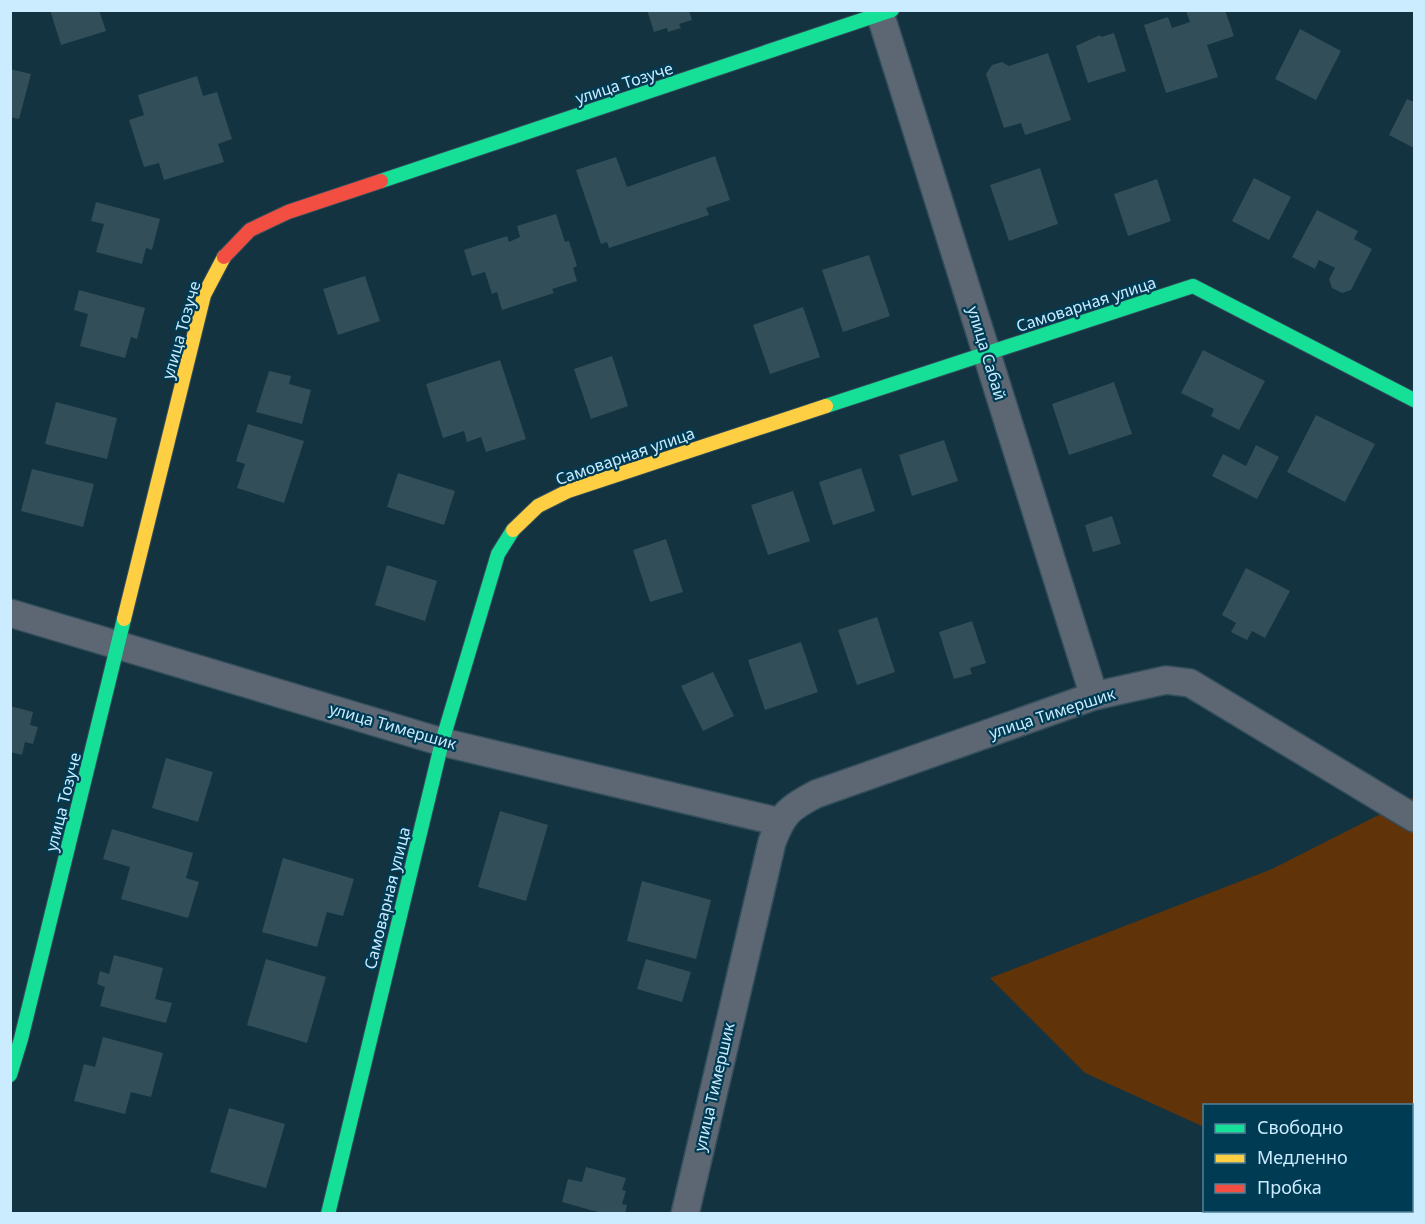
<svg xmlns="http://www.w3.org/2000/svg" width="1425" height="1224" font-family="'Noto Sans',sans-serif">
	<rect width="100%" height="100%" fill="#133341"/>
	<path fill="#603309" d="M1414,797V1213H1354L1349,1211L1412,1210V1106H1204V1127L1085,1073L990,978L1272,869Z"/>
	<path fill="#324e58" d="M50,10H99L106,31L61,45Z
		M647,10H689L692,20L679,24L681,28L668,32L667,28L654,32Z
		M1225,10L1234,36L1207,45L1218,77L1166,93L1144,25L1168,17L1172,28L1190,22L1186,11Z
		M1300,29L1341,51L1316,100L1275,79Z
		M1114,33L1126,71L1088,83L1076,46L1100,35L1101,37Z
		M1048,53L1071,120L1025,135L1021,123L1004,128L986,74L992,65L1002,62L1009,66Z
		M10,69L31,74L19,119L10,117Z
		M197,76L203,96L217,92L232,139L218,144L224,162L164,180L159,163L144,167L129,120L144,115L138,95Z
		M1407,99L1414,102V148L1389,135Z
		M715,156L730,200L706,208L709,215L609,248L607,242L601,244L576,170L616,157L627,187Z
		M1040,168L1058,224L1009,241L990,185Z
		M1254,178L1291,197L1269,240L1232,221Z
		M1157,179L1171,221L1128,236L1114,194Z
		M96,202L160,219L152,250L146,248L142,264L96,252L104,224L91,221Z
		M1317,210L1358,231L1354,239L1372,249L1351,290L1342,293L1332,288L1329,279L1335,268L1319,260L1315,269L1292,257Z
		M556,214L565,242L569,241L577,266L573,268L577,281L552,289L554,293L502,310L497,292L492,294L485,272L472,276L464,250L507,236L509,242L520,237L517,226Z
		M869,255L890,316L843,332L822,270Z
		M365,276L380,321L338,335L323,289Z
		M79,290L145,308L137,339L131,337L125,358L80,346L88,314L74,310Z
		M803,307L820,357L770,374L753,325Z
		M1203,350L1265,381L1239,430L1211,416L1214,409L1181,393Z
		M612,356L628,406L591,419L574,369Z
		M500,360L526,439L486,452L481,437L467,442L464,431L443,438L426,384Z
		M269,371L291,376L289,384L311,390L302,424L256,412Z
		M1114,382L1132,434L1069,455L1052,404Z
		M56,402L117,418L107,459L45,444Z
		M1316,415L1375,444L1345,502L1287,472Z
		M248,424L304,441L284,503L237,488L245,464L236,461Z
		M944,440L958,481L912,496L899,455Z
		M1256,445L1279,457L1257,499L1212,476L1223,454L1246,466Z
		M861,468L875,511L833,525L819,482Z
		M32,469L94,484L83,527L21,511Z
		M398,473L455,491L444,525L387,507Z
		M793,491L810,541L768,555L751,505Z
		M1112,516L1121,544L1093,552L1085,525Z
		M666,539L683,592L650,602L633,550Z
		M387,565L437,581L425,621L375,605Z
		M1246,568L1290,591L1265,638L1252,631L1247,640L1231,632L1236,623L1222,615Z
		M877,617L895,672L857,685L838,630Z
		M972,621L986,663L970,668L972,674L954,679L939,632Z
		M801,642L818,692L765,710L748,660Z
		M713,672L734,716L703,731L681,686Z
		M10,706L33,712L30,725L38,727L33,744L25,742L22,755L10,752Z
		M166,758L213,772L198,822L152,808Z
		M500,811L548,825L526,901L478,887Z
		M112,829L193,853L186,878L199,882L188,918L121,899L130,867L103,859Z
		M283,858L354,879L343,916L327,912L317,947L262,932Z
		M642,881L711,900L696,959L627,941Z
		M114,955L163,968L155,999L172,1003L166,1023L100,1006L105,987L97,984L100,971L109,974Z
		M266,959L326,977L307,1043L247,1025Z
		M646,959L691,972L682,1002L637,989Z
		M103,1037L163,1053L151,1097L131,1092L125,1114L74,1101L84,1064L95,1067Z
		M229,1108L285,1124L266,1188L210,1172Z
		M586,1167L626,1178L622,1190L626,1191L622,1204L627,1205L625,1214H605L562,1202L568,1179L582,1182Z"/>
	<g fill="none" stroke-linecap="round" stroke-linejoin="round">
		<defs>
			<path id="street" d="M879,10L1094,696
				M10,613L442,742L780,822
				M685,1214L772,842C783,813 789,808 816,794L1094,696L1166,680L1190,683L1414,818"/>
			<path id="fast" d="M381,181L892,10
				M826,406L1193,286L1414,400
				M10,1075L21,1039L124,619
				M328,1214L442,742L498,554L513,530"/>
			<path id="slow" d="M513,530L538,506L568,491L826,406
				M124,619L204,295L224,257"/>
			<path id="jam" d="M224,257L250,230L288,212L381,181"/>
		</defs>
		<use href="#street" stroke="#344f5c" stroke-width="30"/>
		<use href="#fast" stroke="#344f5c" stroke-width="16"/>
		<use href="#slow" stroke="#344f5c" stroke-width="16"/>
		<use href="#jam" stroke="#344f5c" stroke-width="16"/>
		<use href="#street" stroke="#5d6774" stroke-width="27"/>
		<use href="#fast" stroke="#16e098" stroke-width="14"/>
		<use href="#slow" stroke="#ffcf43" stroke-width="14"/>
		<use href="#jam" stroke="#f24e42" stroke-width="14"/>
	</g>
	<g text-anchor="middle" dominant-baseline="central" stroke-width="4.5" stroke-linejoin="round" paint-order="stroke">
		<g font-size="16" fill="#cbebff" stroke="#003b54">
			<text transform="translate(624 83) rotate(-18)">улица Тозуче</text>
			<text transform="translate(1086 304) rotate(-18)">Самоварная улица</text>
			<text transform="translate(181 330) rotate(-74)">улица Тозуче</text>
			<text transform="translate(987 353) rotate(73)">улица Сабай</text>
			<text transform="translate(625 456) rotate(-19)">Самоварная улица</text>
			<text transform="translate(1052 713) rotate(-18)">улица Тимершик</text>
			<text transform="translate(393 726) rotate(16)">улица Тимершик</text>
			<text transform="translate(63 802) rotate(-76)">улица Тозуче</text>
			<text transform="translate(387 898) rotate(-76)">Самоварная улица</text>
			<text transform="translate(714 1087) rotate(-77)">улица Тимершик</text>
		</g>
	</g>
	<rect width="1425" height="1224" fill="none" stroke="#cbebff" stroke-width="24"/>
	<rect x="1203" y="1104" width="210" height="108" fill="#003b54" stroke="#518198" stroke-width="1.5"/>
	<rect x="1215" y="1124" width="30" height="9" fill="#16e098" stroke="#518198" stroke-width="1.5"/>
	<text x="1257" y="1134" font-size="18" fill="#cbebff">Свободно</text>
	<rect x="1215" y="1154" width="30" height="9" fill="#ffcf43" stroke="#518198" stroke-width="1.5"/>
	<text x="1257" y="1164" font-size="18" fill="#cbebff">Медленно</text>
	<rect x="1215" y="1184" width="30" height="9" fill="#f24e42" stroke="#518198" stroke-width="1.5"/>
	<text x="1257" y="1194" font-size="18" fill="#cbebff">Пробка</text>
</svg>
